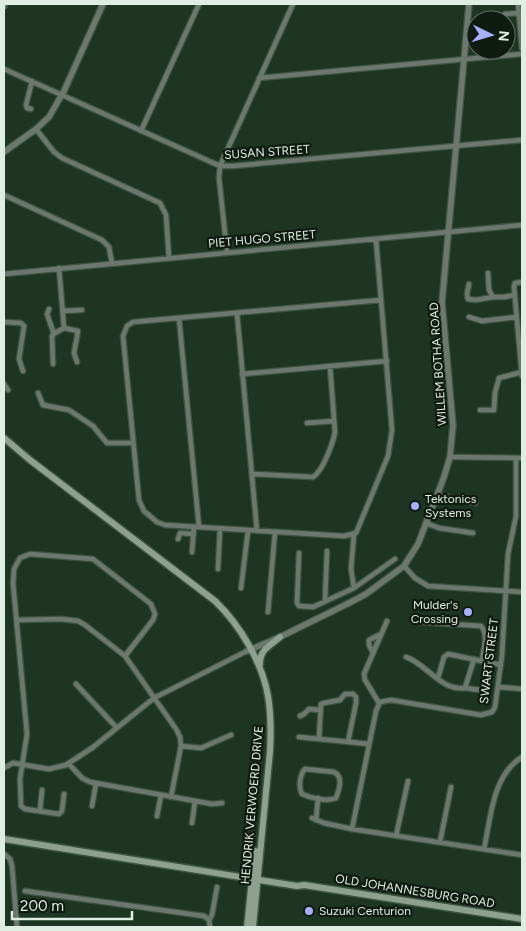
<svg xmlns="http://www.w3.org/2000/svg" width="526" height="931" font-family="Figtree,sans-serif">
	<rect width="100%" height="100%" fill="#1d3522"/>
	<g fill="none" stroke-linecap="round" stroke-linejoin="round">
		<defs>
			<path id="minor" d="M518,4L522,49
				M4,7L5,4
				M499,20L505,14L519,13
				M4,69L220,166H233L522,140
				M259,78L522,54
				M31,109L27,108L26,105L32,81
				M36,129L54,152L62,158L160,203L166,215L169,258
				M141,131L199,4
				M4,195L102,240L109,247L112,263
				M376,240L392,430L388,456L356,533L344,536L165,525L157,522L144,511L139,500L123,336L127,326L133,322L381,300
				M227,252L219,178L220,166L293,4
				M59,268L64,328
				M488,273L489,290L493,297H504L515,295
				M4,274L522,225
				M522,282L515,283L514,287L522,376
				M469,284L467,294L468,299L476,300L493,297
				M49,309L47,314L54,334
				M63,311L82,310
				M237,313L257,531
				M469,317L482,321L517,317
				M179,318L199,527
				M4,322L21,323L24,326L19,359L23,371
				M53,364L52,336L55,333L64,328L78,331L74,353L77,362
				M242,374L387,361
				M4,384L8,390
				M38,393L43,405L69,410L93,426L107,443H133
				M480,410H494L495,393L499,378L522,372
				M307,423L334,421
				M450,457L522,458
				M252,474L313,477C323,471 333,443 335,432L330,366
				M437,495L475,503
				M426,523L439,528L473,533
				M354,534L351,569L354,588
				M178,539L180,533L193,534
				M192,552L194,527
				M299,553L297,603L299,606L313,607L354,588L395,559
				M404,566L415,578L428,586L522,592
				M218,569L220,529
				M241,588L248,531
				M325,601L327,551
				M268,612L275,532
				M17,620L61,619L78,621L85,625L125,656L176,729L180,737L181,746L171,797
				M420,622L481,626C489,635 483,650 482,661
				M372,651L369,645V640L379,635
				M406,657C427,664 440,691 465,688L474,659
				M438,678L444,657L448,654L501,665
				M76,684L117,728
				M498,687L522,689
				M465,688L480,690
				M379,703L365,680L364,674L387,621
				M300,716L304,714L309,709L320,710
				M299,737L369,744
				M319,739L321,704L324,703L340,700L345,694H353L356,697V703L348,742
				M181,746L201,748L231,735
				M69,764L82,778L90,782L212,804L222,803
				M4,768L13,763L49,769L66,765L92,748L154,698L247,651
				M305,769L334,772C344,777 339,790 336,798C326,802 311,798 302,794C298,787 300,774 305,769Z
				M64,794L62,811L59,814L25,809L21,806L20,779L27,734L13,583L14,569L20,558L30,554L93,559L151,604L155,614L153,620L125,656
				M92,806L96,783
				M40,811L42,790
				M157,816L161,795
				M312,818L324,823L352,829L522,855
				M316,820L318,798
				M192,823L195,801
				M352,829L376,711L380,702L391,700L481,715L492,712L495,707L502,655L508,554L516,516V458
				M396,836L408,781
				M440,842L451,787
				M484,849C491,817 492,776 522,757
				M4,854L10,859L12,866L17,927
				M25,891L204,916L209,920L210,927
				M209,920L212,915L217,887"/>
			<path id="tertiary" d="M4,152L36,129L49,117L64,91L103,4
				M247,651L280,637L351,602L366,594L404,566L418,544L444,477L450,457L453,425L442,302L469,4"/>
			<path id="secondary" d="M4,438L30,460L215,601C240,625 262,662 268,696C271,714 271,732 270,751L253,927
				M260,664C259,650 270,646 280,637
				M4,839L297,886L304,885L522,919
				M247,927L255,851"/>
		</defs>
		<use href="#minor" stroke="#3c5341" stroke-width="7"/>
		<use href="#tertiary" stroke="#3c5341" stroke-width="8"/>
		<use href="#secondary" stroke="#3c5341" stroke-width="9"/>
		<use href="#minor" stroke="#6c786e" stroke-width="4.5"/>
		<use href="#tertiary" stroke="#6c786e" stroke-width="5.5"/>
		<use href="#secondary" stroke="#8ea191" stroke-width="6"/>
	</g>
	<g fill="#a8b0fc" stroke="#0f1a11" stroke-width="2">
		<circle cx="415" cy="506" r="5"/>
		<circle cx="468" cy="612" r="5"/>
		<circle cx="309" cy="911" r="5"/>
	</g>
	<g text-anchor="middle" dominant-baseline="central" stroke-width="4.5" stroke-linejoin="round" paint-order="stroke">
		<g font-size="12" fill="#dfeee2" stroke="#0f1a11">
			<text transform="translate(267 152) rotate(-4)">SUSAN STREET</text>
			<text transform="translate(262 239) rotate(-5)">PIET HUGO STREET</text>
			<text transform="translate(438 364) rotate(-94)">WILLEM BOTHA ROAD</text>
			<text transform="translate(489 661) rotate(-83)">SWART STREET</text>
			<text transform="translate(252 805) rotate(-85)">HENDRIK VERWOERD DRIVE</text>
			<text transform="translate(415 891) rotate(9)">OLD JOHANNESBURG ROAD</text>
		</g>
		<g font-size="12" fill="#dfeee2" stroke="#0f1a11" text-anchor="start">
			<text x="425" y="499">Tektonics<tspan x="425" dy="14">Systems</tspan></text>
			<text x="458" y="605" text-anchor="end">Mulder's<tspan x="458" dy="14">Crossing</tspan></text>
			<text x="319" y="911">Suzuki Centurion</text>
		</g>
	</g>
	<rect width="526" height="931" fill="none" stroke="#dfeee2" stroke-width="10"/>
	<g transform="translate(491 35) rotate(95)"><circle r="24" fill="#0f1a11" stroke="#626f65"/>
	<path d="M0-4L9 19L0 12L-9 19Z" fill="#a8b0fc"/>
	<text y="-8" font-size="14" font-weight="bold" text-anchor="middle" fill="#dfeee2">N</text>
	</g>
	<path d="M12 911v8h120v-8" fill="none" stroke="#dfeee2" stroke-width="2.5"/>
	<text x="20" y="911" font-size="15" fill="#dfeee2" stroke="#0f1a11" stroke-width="4" paint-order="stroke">200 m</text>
</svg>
